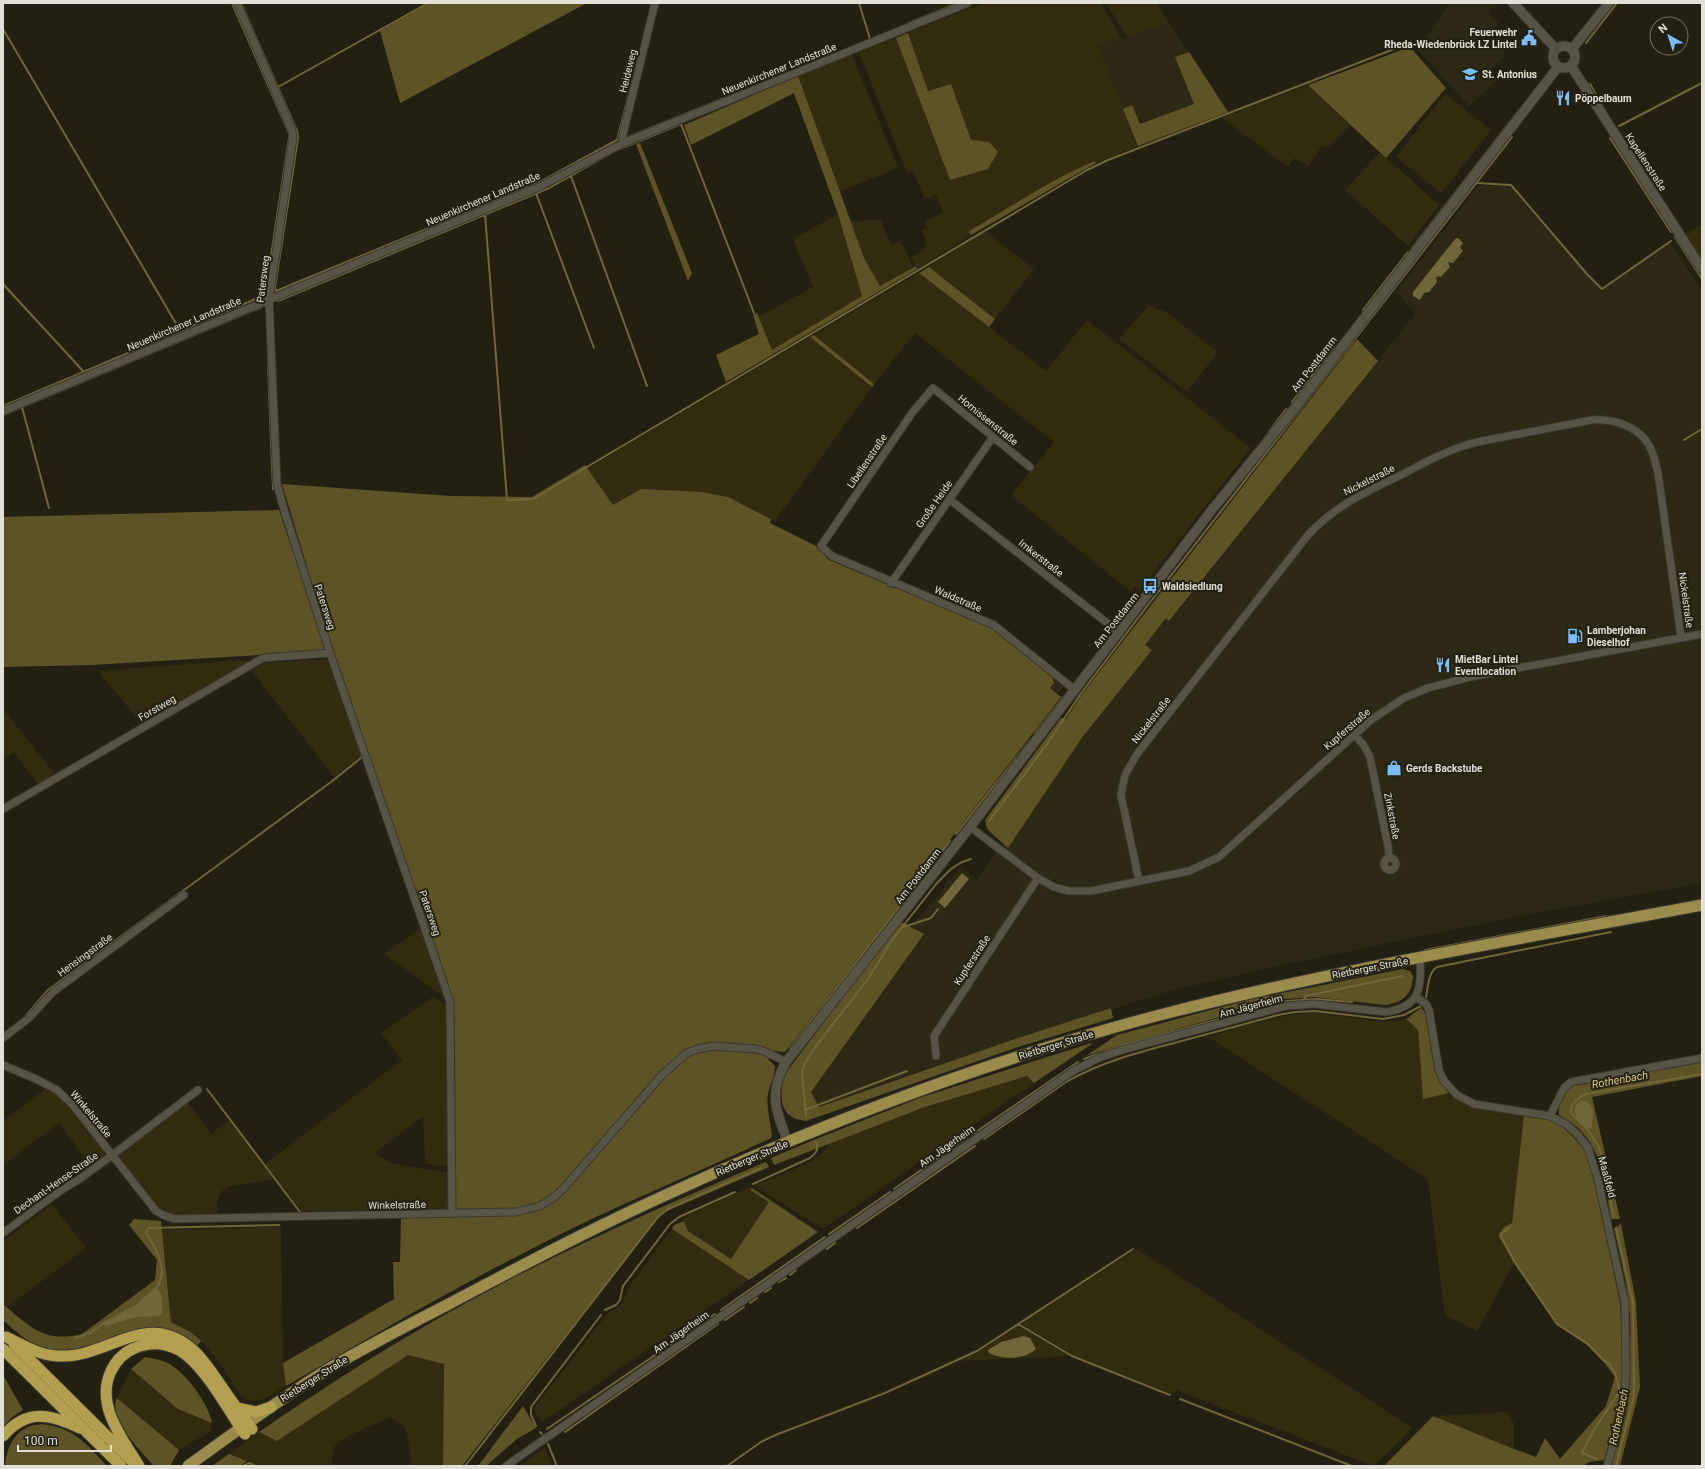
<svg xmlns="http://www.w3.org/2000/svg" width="1705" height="1469" font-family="Roboto,sans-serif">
	<rect width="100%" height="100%" fill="#232012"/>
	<path fill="#2d2814" d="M1450,3H1498L1488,13L1499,23L1489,32L1499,42L1503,48L1502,49L1506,54L1489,71L1497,80L1469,106L1417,49Z
		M1169,23L1189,52L1175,57L1194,104L1140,124L1132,106L1123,109L1098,45L1120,36L1123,39Z
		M1479,185L1510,186L1602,291L1670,242L1702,291V883L1515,917L1268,968L1174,990L1015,1039L819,1107L811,1092L924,934L911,927L959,869L963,868L977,880L1002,843L1008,848L1081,739L1151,651L1145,645L1166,618L1170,621L1415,314L1397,291Z
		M1052,675L1064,685L1057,694L1050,688L1054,683Z"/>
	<path fill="#322b10" d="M984,3H1101L1120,36L1098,46L1138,146L1096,163L1095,161L1023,199L969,231L971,235L917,269L911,257L924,250L927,242L921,231L927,227L925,222L943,213L936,195L925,199L913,171L907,173L859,52L896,38L950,180L989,142L971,141L928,91L908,33Z
		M1106,3H1157L1169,23L1127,37Z
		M852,55L898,168L839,192L798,76Z
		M1308,85L1350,125L1328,147L1322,146L1308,166L1295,158L1288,167L1222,118Z
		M1445,94L1491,130L1441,193L1396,157Z
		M1380,152L1439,205L1408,246L1345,190Z
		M838,214L862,296L772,350L758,317L813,287L793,239Z
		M881,220L891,245L900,241L913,267L880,286L864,258L850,221Z
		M1702,225V259L1685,233Z
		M985,231L1034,269L995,319L929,267Z
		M919,273L1046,371L1087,320L1251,448L1140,590L1135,587L1131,592L1011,495L1054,442L915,333L874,384L814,335Z
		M1148,306L1166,312L1218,352L1187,392L1119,339Z
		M810,337L872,387L775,521L728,497L641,489L613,505L587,469Z
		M327,659L361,756L334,777L251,670L265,663Z
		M245,660L247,664L141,723L98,671Z
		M3,709L55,774L38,784L14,752L3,760Z
		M422,927L447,999L384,954Z
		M433,997L446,1005L448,1167L425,1163L423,1116L374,1154L394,1164L449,1173V1209L302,1211L265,1164L402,1060L381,1033Z
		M1315,1013L1384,1022L1406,1019L1418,1030L1423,1099L1449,1093C1471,1111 1497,1111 1524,1114L1512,1224L1504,1227L1498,1235L1514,1263L1477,1331L1445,1315L1428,1179L1208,1037C1243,1027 1278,1014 1315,1013Z
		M1027,1076L1034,1083L823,1229L755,1186L806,1164L819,1156L831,1142L925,1107Z
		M46,1088C72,1102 88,1131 106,1154L90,1165L59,1123L3,1165V1121Z
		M188,1103L211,1134L229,1120L274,1179L227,1187C216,1195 217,1201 217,1214C205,1214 184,1217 173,1214C153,1209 133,1174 120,1158L121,1153Z
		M750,1187L752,1188L751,1190L769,1202L731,1259L688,1231L683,1218Z
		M52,1204L86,1248L7,1307L3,1304V1241Z
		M281,1227L283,1363L286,1386C272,1394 259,1406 243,1398C217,1363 214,1343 171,1322L162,1230Z
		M672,1229L749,1280L542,1422L533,1409L608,1313C620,1307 625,1301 628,1288Z
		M1137,1249L1413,1428L1374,1466L1176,1390L1174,1394L1073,1355L1021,1324Z
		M1018,1326L1070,1356L961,1361L977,1353Z
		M407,1355L444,1364L443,1466H412L406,1428L390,1417C378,1423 344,1436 336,1445C331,1450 331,1460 333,1466H262L229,1454L259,1432L277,1441Z
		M131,1369L178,1409L212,1423L211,1431L179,1450L117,1398Z
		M1508,1412L1514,1424V1449L1433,1416Z
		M545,1448L552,1466H519Z"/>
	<path fill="#5e5327" d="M430,3H587L400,103L380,31Z
		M908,33L928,91L951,84L971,140L989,142L998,152L988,169L950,180L896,38Z
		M1410,47L1446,88L1386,158L1308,85Z
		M1189,52L1228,112L1138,146L1123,109L1132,105L1140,124L1194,104L1175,57Z
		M798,76L864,258L880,286L916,266L917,269L726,382L716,355L759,334L753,315L757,313L772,350L862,296L838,214L794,93L691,145L684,125Z
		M640,143L692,273L688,281L636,144Z
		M1095,161L1096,163L971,235L969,231C1009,208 1053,178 1095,161Z
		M929,267L995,319L989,327L919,273Z
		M814,335L874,384L872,387L810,337Z
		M1357,339L1378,361L1169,621L1166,618L1145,645L1152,650L1081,739L1008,848L987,829L985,820L1061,718L1066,719L1083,693Z
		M585,465L613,505L641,489L702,492L728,497L771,519L770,523L818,547L829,560L994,629L1052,675L1054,683L1050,688L1061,697L785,1052L775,1051L768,1059L775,1066C775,1075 770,1084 768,1093C766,1107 770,1121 772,1135L771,1138C696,1174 619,1204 545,1242C457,1286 372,1336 286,1386L283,1363L394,1299L393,1262H400L401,1218L455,1217L453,1002L332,650L282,484L451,496L532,497Z
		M279,510L326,651L92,665L3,667V517Z
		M900,921L924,934L811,1092L819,1107L1015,1039L1111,1008L1113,1018L1018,1047L806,1121C803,1120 797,1120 794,1118C777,1110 781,1088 785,1074Z
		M1403,969L1410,971L1413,976C1412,995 1404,1002 1385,1005L1315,997L1285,999L1123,1044L1086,1056L1117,1035L1252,999Z
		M1421,1008C1436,1021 1429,1045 1434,1062C1436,1074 1442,1084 1449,1093L1423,1099L1418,1030L1406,1019Z
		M1091,1043L1092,1044L1034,1083L1027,1076L925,1107L774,1165L771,1158L811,1141L922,1097Z
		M1702,1060V1076L1592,1097L1620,1219H1611C1606,1190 1603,1155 1582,1132C1576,1125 1567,1120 1559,1115C1558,1100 1560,1094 1572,1085Z
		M1524,1114L1550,1120L1564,1128L1576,1140L1585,1151L1595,1181L1620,1303L1622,1332V1379L1619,1410L1604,1460L1590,1462L1582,1466H1384L1433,1416L1514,1449L1536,1457L1545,1438L1560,1459L1606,1406L1615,1377L1602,1360L1587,1345L1557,1325L1514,1263L1498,1235L1504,1227L1512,1223Z
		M766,1162L769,1167L667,1211L658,1217L462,1466H443L444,1364L408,1355L277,1441L259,1432C320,1390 382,1350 446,1314C549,1256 658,1208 766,1162Z
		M752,1188L818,1232L749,1280L672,1229L674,1225L684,1221L688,1231L731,1259L769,1202L750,1190Z
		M134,1219L161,1221L171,1322L192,1333L201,1341L197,1346C191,1342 186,1337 180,1334C135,1311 87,1364 43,1348C27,1342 15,1331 3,1320V1304C30,1327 44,1343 82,1334L155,1280L157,1260L129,1225Z
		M1621,1224L1636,1302L1640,1387L1620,1466H1610C1621,1412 1635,1358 1629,1303C1626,1278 1619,1252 1614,1228Z
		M145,1357C151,1358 157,1359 163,1361C182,1367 209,1403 212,1423L178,1409L131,1369Z
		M3,1375L23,1410L12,1417L3,1427Z
		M117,1398L179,1450L170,1466H154C141,1451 107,1419 117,1398Z
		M523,1406L536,1428L517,1439L486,1466H478Z
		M42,1424C75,1428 86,1444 107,1466H5C6,1451 12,1435 26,1428C30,1425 37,1425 42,1424Z
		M229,1454L247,1461L240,1466H212Z"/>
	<path fill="#706639" d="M1458,238L1463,243L1460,247L1463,251L1453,263L1448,262L1450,267L1441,277L1438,276L1436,278L1437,282L1429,292L1424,293L1420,300L1413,296V292L1455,239Z
		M962,873L969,879L945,908L938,902Z
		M1582,1100L1588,1102L1593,1110L1592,1129C1584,1127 1575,1118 1574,1109L1578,1103Z
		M155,1288C164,1292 162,1305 162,1313L159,1316L136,1317L105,1326L102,1323L134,1306Z
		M1024,1336L1030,1338L1036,1349C1025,1360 1002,1360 989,1353L988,1350L1001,1342Z"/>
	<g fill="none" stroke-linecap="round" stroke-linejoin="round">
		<path stroke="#706639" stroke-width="2" d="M241,3L297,131L298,138L275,288L276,291L538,183L617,140L634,74
			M859,3L870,39
			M1701,3L1702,4
			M909,23L958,3
			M3,29L181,332
			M1586,43L1617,3
			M1590,84L1608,116
			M278,87L428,3
			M1619,126L1702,83
			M628,137L737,93
			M1610,138L1671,232
			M571,176L647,386
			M1477,183L1511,185L1587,274L1602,289L1671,241
			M536,193L594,348
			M485,214L507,500L533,499L1087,170L1108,160L1407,44
			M1675,237L1702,279
			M1412,248L1519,110
			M3,284L84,372
			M278,301L549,188L617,150L681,124L754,313
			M1363,310L1408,252
			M268,366L273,489
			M1292,402L1334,347
			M3,406L265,295L289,138V133L232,3
			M22,407L49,508
			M3,415L262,307
			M1684,440L1702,429
			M1258,447L1286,409
			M1250,457L1254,451
			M1035,733L1063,697
			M989,821L1047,744L1082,692L1148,605L1512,137
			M956,834L1031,739
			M903,927L931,918L938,909
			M1425,950L1606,916
			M1426,997C1428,989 1428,972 1437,967L1611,932
			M1304,999L1306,996L1402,976
			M23,1019L48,990L331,782L361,758L362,755
			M790,1048L950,841
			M1084,1059L1123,1045L1287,1001L1316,999L1352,1002
			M207,1089L300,1212
			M805,1110L907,1071
			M806,1116L802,1074L804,1065L813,1050L868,979L892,940L937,883L951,869L962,862L971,859
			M973,1134L1078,1062
			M984,1139L1066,1082C1101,1062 1139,1052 1178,1042C1211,1033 1244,1024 1278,1015L1295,1012L1315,1011L1383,1019L1404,1015L1421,1006
			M753,1184L810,1158C816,1153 819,1150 816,1142
			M894,1189L968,1137
			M1614,1217L1599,1147L1588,1130L1571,1113C1570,1103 1578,1098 1586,1094L1702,1074
			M1510,1227L1502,1233L1501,1237L1516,1264L1557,1324L1588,1344L1603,1360L1609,1363L1615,1373L1620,1391L1593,1431L1582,1453L1597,1459
			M857,1228L975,1146
			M829,1234L890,1192
			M827,1249L835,1243
			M790,1275L796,1270
			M779,1282L786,1278
			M155,1290C170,1269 157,1252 146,1232L149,1228L279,1225
			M765,1292L771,1288
			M750,1303L757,1298
			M605,1310L616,1305L620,1300L623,1286L670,1224L679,1217L735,1192
			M721,1310L825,1237
			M725,1320L744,1307
			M1018,1324L1072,1356L1170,1395
			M75,1338L90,1333L104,1323
			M1180,1399L1352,1466
			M536,1426L531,1415V1407L601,1315
			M547,1429L715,1314
			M540,1432L542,1434
			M565,1432L718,1324
			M548,1444L557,1466
			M243,1466L249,1463L256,1466
			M465,1466L658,1217L668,1209L761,1168
			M727,1466L761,1442L773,1436L885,1393L977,1351L1133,1249
			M1616,1466L1634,1395V1382L1633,1303L1616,1228"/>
		<defs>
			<path id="minor" d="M237,3L292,130L293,138L269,300L277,484L285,513L330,653L450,1002L452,1214
				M623,143L622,138L655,3
				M3,411L539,187L623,143L968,3
				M1030,467L933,388L912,413L821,546L832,556L994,625L1075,690
				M949,499L1120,633
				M891,583L993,437
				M1354,735L1363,744L1370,757L1388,846L1389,858
				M3,809L263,658L330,653
				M970,827L1038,878L1054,887L1069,891H1091L1189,871L1219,857L1371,720L1404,698L1428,688L1470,677L1702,634
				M1384 864a6 6 0 1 1 12 0a6 6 0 1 1-12 0Z
				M1139,881L1121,795L1125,775L1137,754L1308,535C1336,505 1366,492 1403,474C1429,460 1453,447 1482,441L1592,420C1615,418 1644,428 1652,452C1655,459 1656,466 1658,473L1681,637
				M1416,997L1426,1004L1429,1010L1439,1070L1444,1081L1457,1095L1474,1104L1550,1116L1566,1124L1578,1135L1588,1148L1598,1180L1625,1303L1626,1374L1623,1410L1607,1466
				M3,1038L29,1018L53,992L184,895
				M936,1056L934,1036L1038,878
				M3,1065L36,1079L57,1090L73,1105L156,1211L163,1215L174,1219L516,1212L540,1206L553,1198L563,1189L662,1075L687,1053L698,1049L713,1046L756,1049L766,1052L786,1062
				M1550,1116L1564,1088L1571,1082L1702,1058
				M3,1233L60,1191L81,1178L115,1153L198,1090
				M506,1466L1073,1071L1099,1058L1122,1050L1286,1006L1314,1004L1386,1012C1420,1007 1422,988 1420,958"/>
			<path id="tertiary" d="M1513,3L1556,49
				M1553 57a11 11 0 1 1 22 0a11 11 0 1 1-22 0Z
				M1572,49L1609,3
				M1571,66L1702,269
				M788,1142C776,1112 768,1093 786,1062L970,827L1211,511L1294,409L1558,67"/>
			<path id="primary" d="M188,1466C235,1432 281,1398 330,1368C367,1346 406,1326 445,1306C515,1269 585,1232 657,1199C818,1125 985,1061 1156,1016C1336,969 1520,939 1702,905"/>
			<path id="trunk" d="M6,1337C23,1345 40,1356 60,1356C108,1358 146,1309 192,1349C203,1358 211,1372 220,1384C230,1399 241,1414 252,1429
				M14,1344L131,1460
				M3,1349L121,1466
				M238,1408L256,1412L271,1407
				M3,1436C27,1408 50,1414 80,1428
				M139,1466C122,1438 95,1405 111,1371C116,1361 124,1352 135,1348C149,1342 165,1343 179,1350C205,1365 227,1409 245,1434"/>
		</defs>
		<use href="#minor" stroke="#3b3830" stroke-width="9"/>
		<use href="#tertiary" stroke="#3b3830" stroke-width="11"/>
		<use href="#primary" stroke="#3b3830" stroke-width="13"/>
		<use href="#trunk" stroke="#3b3830" stroke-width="13"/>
		<use href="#minor" stroke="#585445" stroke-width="7"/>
		<use href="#tertiary" stroke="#585445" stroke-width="9"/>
		<use href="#primary" stroke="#9b8c4d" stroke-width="11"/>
		<use href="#trunk" stroke="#b29f50" stroke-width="11"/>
	</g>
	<defs>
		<symbol id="civic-bare" viewBox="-9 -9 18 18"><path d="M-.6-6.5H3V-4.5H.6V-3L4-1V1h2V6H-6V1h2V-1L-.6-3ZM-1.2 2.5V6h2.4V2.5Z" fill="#7cbef9" stroke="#232012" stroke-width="2.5" paint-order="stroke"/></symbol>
		<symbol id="school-bare" viewBox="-9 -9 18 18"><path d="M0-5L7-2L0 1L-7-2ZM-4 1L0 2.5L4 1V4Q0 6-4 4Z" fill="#7cbef9" stroke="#232012" stroke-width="2.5" paint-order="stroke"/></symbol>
		<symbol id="restaurant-bare" viewBox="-9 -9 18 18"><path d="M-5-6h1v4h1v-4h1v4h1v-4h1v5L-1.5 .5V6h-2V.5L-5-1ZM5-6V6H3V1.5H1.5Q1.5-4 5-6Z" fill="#7cbef9" stroke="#232012" stroke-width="2.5" paint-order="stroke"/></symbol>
		<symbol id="bus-bare" viewBox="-9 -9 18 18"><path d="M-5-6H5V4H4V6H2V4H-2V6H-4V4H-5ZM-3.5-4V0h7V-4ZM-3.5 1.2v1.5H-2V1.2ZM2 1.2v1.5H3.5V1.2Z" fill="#7cbef9" stroke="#232012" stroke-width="2.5" paint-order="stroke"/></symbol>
		<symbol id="fuel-bare" viewBox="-9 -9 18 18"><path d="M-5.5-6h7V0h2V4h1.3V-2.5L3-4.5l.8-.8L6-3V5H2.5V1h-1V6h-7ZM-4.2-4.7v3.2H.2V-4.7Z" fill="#7cbef9" stroke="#232012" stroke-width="2.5" paint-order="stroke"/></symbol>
		<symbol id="shop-bare" viewBox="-9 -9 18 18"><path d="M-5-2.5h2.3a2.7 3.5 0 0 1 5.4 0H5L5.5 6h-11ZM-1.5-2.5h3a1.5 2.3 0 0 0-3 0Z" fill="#7cbef9" stroke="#232012" stroke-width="2.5" paint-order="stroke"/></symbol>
	</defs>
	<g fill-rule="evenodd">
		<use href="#civic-bare" x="1518" y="27" width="22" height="22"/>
		<use href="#school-bare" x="1459" y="63" width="22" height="22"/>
		<use href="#restaurant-bare" x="1552" y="87" width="22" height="22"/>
		<use href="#bus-bare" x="1139" y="575" width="22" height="22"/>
		<use href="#fuel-bare" x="1564" y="625" width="22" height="22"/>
		<use href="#restaurant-bare" x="1432" y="654" width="22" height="22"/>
		<use href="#shop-bare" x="1383" y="757" width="22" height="22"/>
	</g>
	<g text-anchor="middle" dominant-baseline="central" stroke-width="4" stroke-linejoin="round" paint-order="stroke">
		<g font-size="10" font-weight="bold" fill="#e2e0d7" stroke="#232012" text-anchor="start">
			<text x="1517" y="32" text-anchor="end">Feuerwehr<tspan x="1517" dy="12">Rheda-Wiedenbrück LZ Lintel</tspan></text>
			<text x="1482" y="74">St. Antonius</text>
			<text x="1575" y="98">Pöppelbaum</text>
			<text x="1162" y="586">Waldsiedlung</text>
			<text x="1587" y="630">Lamberjohan<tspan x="1587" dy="12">Dieselhof</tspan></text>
			<text x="1455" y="659">MietBar Lintel<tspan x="1455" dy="12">Eventlocation</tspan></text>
			<text x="1406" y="768">Gerds Backstube</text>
		</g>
		<g font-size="10" fill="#e2e0d7" stroke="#232012">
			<text transform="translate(779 69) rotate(-22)">Neuenkirchener Landstraße</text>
			<text transform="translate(628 71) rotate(-76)">Heideweg</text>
			<text transform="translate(1646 162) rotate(57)">Kapellenstraße</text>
			<text transform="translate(483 199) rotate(-23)">Neuenkirchener Landstraße</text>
			<text transform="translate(263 279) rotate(-83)">Patersweg</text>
			<text transform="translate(184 324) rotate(-23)">Neuenkirchener Landstraße</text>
			<text transform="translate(1314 364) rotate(-52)">Am Postdamm</text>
			<text transform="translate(988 420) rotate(39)">Hornissenstraße</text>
			<text transform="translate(867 461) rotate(-56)">Libellenstraße</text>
			<text transform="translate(1369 480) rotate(-27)">Nickelstraße</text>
			<text transform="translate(934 504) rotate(-55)">Große Heide</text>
			<text transform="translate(1041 558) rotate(38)">Imkerstraße</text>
			<text transform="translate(958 599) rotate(23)">Waldstraße</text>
			<text transform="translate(1686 600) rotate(82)">Nickelstraße</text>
			<text transform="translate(325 607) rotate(72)">Patersweg</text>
			<text transform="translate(1116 620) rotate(-52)">Am Postdamm</text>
			<text transform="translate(157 708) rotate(-30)">Forstweg</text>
			<text transform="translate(1151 720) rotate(-52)">Nickelstraße</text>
			<text transform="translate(1347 729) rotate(-41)">Kupferstraße</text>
			<text transform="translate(1392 816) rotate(79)">Zinkstraße</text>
			<text transform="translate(918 876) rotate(-52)">Am Postdamm</text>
			<text transform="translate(430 913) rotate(71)">Patersweg</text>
			<text transform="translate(85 955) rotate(-36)">Hensingstraße</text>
			<text transform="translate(972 960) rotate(-57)">Kupferstraße</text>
			<text transform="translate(1370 968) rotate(-11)">Rietberger Straße</text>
			<text transform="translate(1251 1006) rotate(-15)">Am Jägerheim</text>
			<text transform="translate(1056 1045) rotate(-17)">Rietberger Straße</text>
			<text transform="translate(91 1114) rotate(50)">Winkelstraße</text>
			<text transform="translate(947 1146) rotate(-35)">Am Jägerheim</text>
			<text transform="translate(752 1158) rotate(-23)">Rietberger Straße</text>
			<text transform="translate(1607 1177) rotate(75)">Maaßfeld</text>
			<text transform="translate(56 1183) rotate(-35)">Dechant-Hense-Straße</text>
			<text transform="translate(397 1205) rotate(-1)">Winkelstraße</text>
			<text transform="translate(681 1332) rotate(-35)">Am Jägerheim</text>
			<text transform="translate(314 1379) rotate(-32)">Rietberger Straße</text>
		</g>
		<g font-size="11" font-style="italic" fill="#d9c87f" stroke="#232012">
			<text transform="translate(1620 1080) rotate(-10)">Rothenbach</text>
			<text transform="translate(1619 1417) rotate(-78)">Rothenbach</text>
		</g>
	</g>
	<rect width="1705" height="1469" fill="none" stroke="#e2e0d7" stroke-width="8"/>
	<g transform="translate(1669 36) rotate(321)"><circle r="19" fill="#232012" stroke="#6f6d61"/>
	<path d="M0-3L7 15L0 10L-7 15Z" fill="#7cbef9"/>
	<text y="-6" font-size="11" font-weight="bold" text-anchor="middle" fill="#e2e0d7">N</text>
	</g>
	<path d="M18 1445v6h93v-6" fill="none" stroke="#e2e0d7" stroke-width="2"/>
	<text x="24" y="1445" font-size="12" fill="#e2e0d7" stroke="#232012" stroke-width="3" paint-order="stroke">100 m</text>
</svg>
